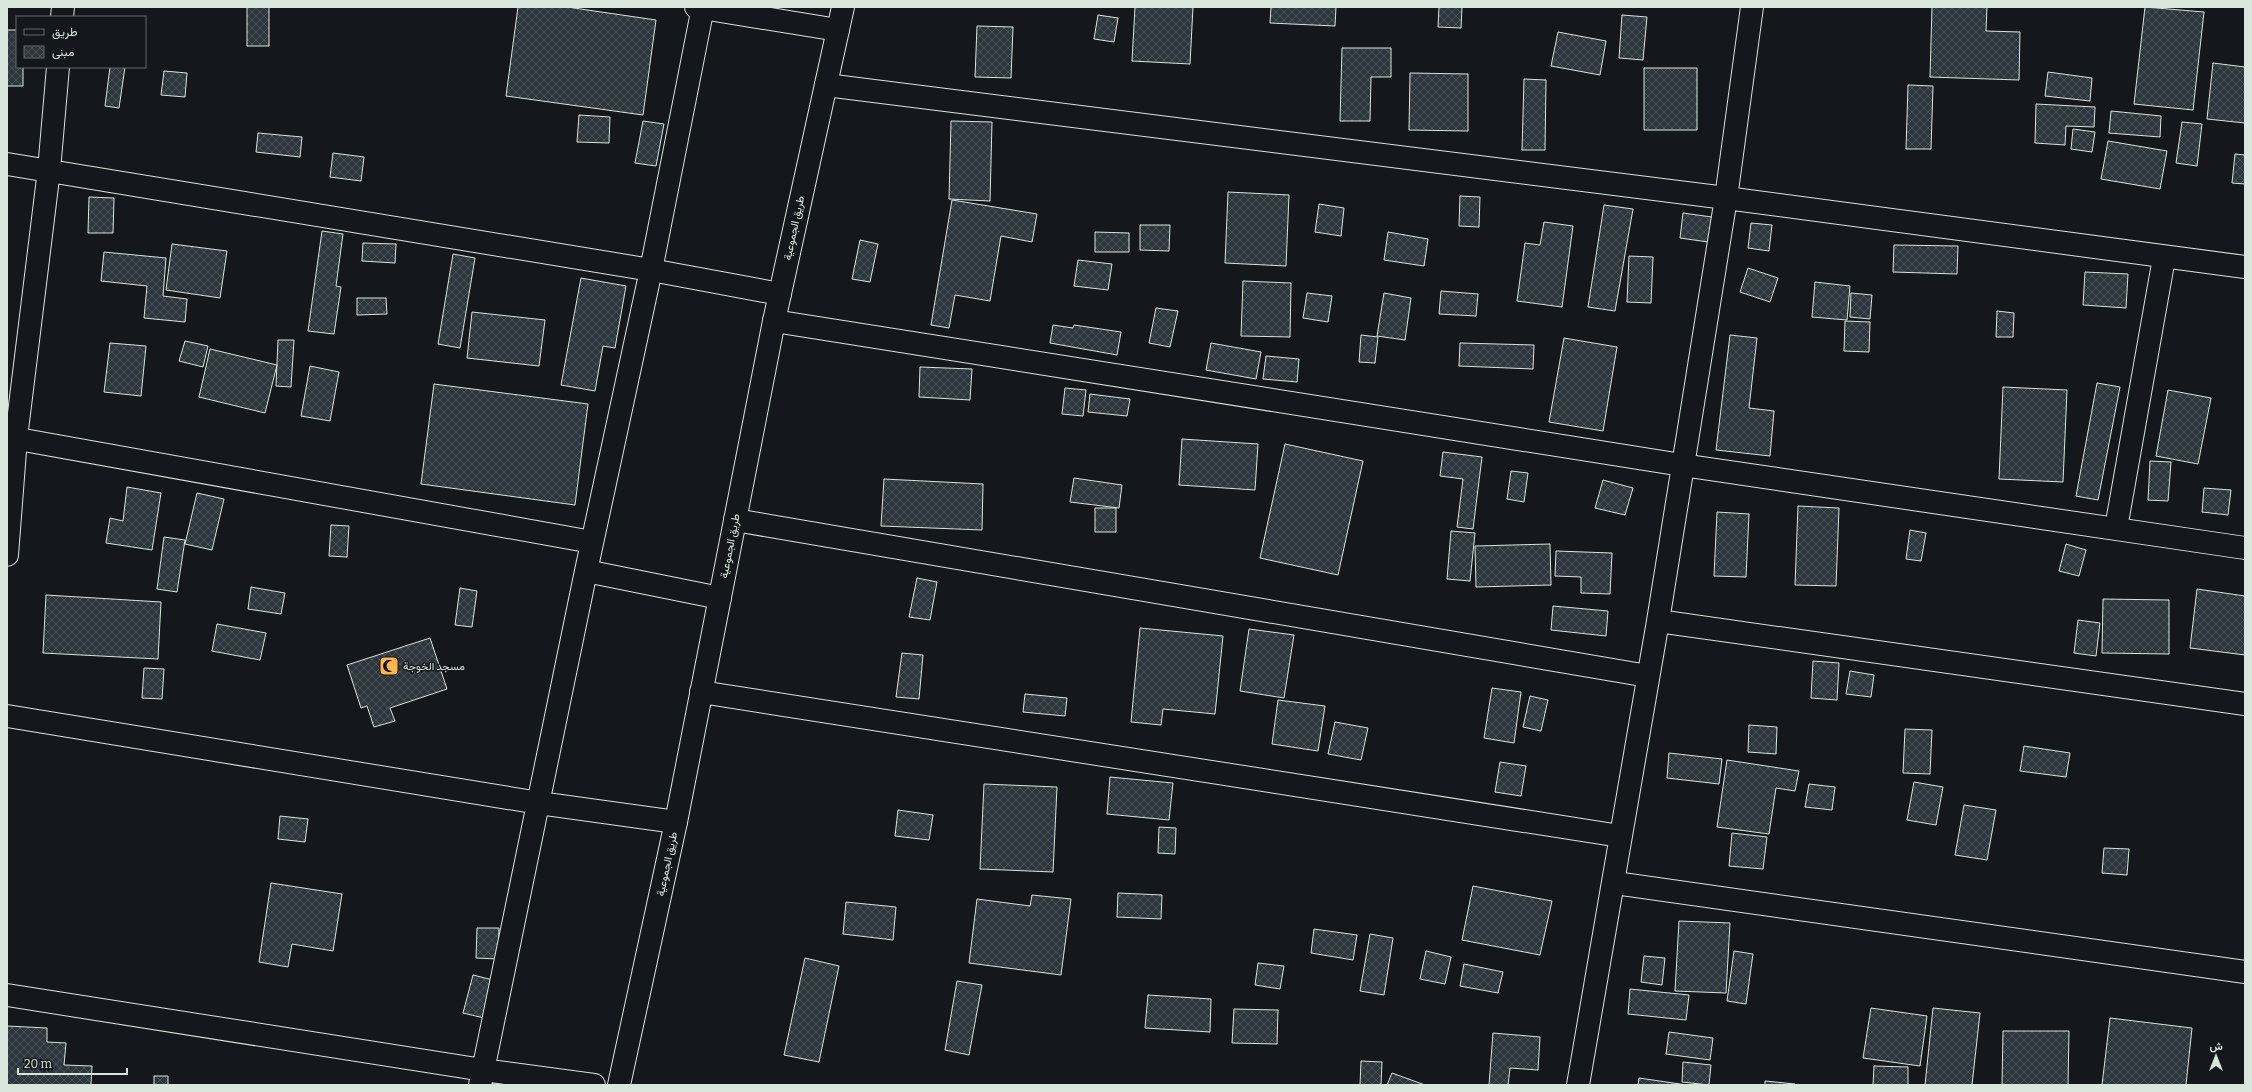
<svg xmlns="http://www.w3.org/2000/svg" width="2252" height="1092" font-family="Bitter,Vazirmatn,serif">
	<defs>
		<pattern id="building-cross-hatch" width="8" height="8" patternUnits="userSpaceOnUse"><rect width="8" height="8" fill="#2c363c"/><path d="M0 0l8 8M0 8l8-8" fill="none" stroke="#4a5358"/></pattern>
	</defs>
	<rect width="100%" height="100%" fill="#14181c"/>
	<path fill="url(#building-cross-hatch)" stroke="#d8e6dc" d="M247,7H269V46H247Z
		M518,7H567L656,20L643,115L506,96Z
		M1135,7H1193L1190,64L1132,61Z
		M1271,7H1336L1335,26L1270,23Z
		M1439,7H1462L1461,28L1438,27Z
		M1932,7H1987L1986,31L2020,32L2019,80L1930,77Z
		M2145,7L2204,12L2193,110L2134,104Z
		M1098,15L1118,18L1114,42L1094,39Z
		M1622,15L1647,17L1643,60L1619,58Z
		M977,26L1013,27L1011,78L975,77Z
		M7,30H17V67H23V86H7Z
		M1558,32L1606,41L1600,75L1551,66Z
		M1342,48H1391V77H1371L1370,121H1340Z
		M2213,63L2245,67V123L2207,119Z
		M110,67H125L119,108L105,106Z
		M1644,68H1697V130H1644Z
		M164,71L187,73L185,97L161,95Z
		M2048,72L2092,78L2090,101L2045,96Z
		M1410,73L1468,74V131L1409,130Z
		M1524,79L1546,80L1545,150H1522Z
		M1908,85L1933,86L1931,149H1906Z
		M2036,104L2095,107L2094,127L2066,126L2065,145L2035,143Z
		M2111,111L2161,116L2160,137L2109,133Z
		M579,115L610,117L609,143L577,142Z
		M643,121L664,124L656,166L635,163Z
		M951,121L992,122L990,201L949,199Z
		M2182,122L2202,124L2197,166L2176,163Z
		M2073,129L2095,132L2092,152L2071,149Z
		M258,133L302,137L300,157L256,152Z
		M2108,141L2167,151L2160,189L2101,179Z
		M333,153L364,157L361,181L330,177Z
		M2235,154L2245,155V184L2232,183Z
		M1228,192L1289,195L1286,266L1225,263Z
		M1460,196L1480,197L1479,227L1459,226Z
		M89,197L114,198L113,233H88Z
		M952,200L1037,214L1032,242L1001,236L990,301L955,295L949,328L931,325Z
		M1319,204L1344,208L1341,236L1315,232Z
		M1604,205L1633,209L1615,311L1588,307Z
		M1683,213L1719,218L1715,243L1680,238Z
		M1544,222L1573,226L1562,307L1517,301L1525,243L1540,245Z
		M1751,223L1772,225L1769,251L1748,248Z
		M1140,225H1170L1169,251L1140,250Z
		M322,231L343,234L336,286L341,287L334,334L308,331Z
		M1095,232L1129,233V252H1095Z
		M1388,232L1428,239L1424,266L1384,260Z
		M860,240L878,244L870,282L852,279Z
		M363,243L396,244L395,263L362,261Z
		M172,244L227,251L220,298L166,290Z
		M1894,245L1958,246L1957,274L1893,272Z
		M104,252L166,258L163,296L187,299L185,322L144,318L147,286L101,281Z
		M453,254L475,258L460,348L438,344Z
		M1629,256L1653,257L1651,303L1627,302Z
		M1078,260L1112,264L1108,290L1074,286Z
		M1748,268L1778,278L1770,302L1740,292Z
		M2085,272L2128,274L2126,308L2083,305Z
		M581,278L626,286L615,348L603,346L595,391L561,385Z
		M1243,281L1291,283L1290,337L1241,336Z
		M1815,282L1850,286L1847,320L1812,317Z
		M1441,291L1478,294L1476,316L1439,314Z
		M1307,293L1332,296L1328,322L1303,318Z
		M1384,293L1411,298L1405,340L1377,336Z
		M1851,293L1872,295L1870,319L1850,317Z
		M357,298H386L387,314L357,315Z
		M1156,308L1178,311L1170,347L1149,343Z
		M1997,311L2014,313L2013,337H1996Z
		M472,312L545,320L539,366L467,358Z
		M1845,321L1870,322L1869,352L1844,351Z
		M1053,325L1073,328L1074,325L1121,332L1117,355L1050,343Z
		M1361,335L1378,337L1375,363L1359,362Z
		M1730,335L1757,338L1749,408L1774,411L1770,456L1716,450Z
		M1564,338L1617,347L1603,431L1549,422Z
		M278,340H294L291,387L276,386Z
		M185,341L208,346L203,367L179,361Z
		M110,343L146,346L141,396L104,392Z
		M1211,343L1261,352L1256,379L1206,370Z
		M1460,343L1534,345L1533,369L1459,366Z
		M210,349L277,365L265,413L199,397Z
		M1266,356L1299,359L1297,382L1263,379Z
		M310,366L339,372L330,421L301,416Z
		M920,367L972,369L970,400L919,397Z
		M2097,383L2120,387L2098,500L2076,496Z
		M434,384L588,404L575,505L421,484Z
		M2003,387L2067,390L2063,482L1999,479Z
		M1065,388L1086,390L1083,416L1062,414Z
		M2168,390L2211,398L2198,464L2156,456Z
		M1090,394L1130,399L1127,416L1088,412Z
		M1182,439L1258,444L1255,490L1179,485Z
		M1285,444L1363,461L1338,575L1260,558Z
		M1443,452L1482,457L1473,529L1457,527L1463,479L1440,476Z
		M2150,461L2171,462L2168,501L2148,500Z
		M1511,471L1528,473L1524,502L1507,499Z
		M1074,478L1122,485L1119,508L1070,502Z
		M884,479L983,484L982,530L881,526Z
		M1603,480L1633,488L1625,515L1595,508Z
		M127,487L161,493L152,550L106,543L110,518L123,521Z
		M2204,488L2231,490L2228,515L2202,512Z
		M197,493L224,499L212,550L185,544Z
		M1798,506L1839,508L1836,586L1795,585Z
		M1095,508H1116V532H1095Z
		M1717,512L1749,514L1746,577L1714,576Z
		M331,525L349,526L347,557L329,556Z
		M1910,530L1926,533L1921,561L1906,559Z
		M1451,531L1475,533L1470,581L1447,579Z
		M164,537L185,540L177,592L157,589Z
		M1550,544L1551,585L1476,587L1475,546Z
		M2066,544L2086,550L2079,576L2059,571Z
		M1556,551L1612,553L1610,594L1581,593V577L1555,576Z
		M917,578L937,582L930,620L909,617Z
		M251,587L285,593L281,614L248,609Z
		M460,588L477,591L472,627L455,625Z
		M2197,589L2245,596V655L2190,648Z
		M46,595L161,602L158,659L43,653Z
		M2103,599L2169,600V654L2102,653Z
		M1553,606L1608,611L1606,636L1551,630Z
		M2078,620L2100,623L2096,656L2074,653Z
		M217,624L266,633L260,660L212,651Z
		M1140,628L1223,636L1215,714L1163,709L1161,725L1131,722Z
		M1249,629L1294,635L1284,698L1240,691Z
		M430,638L447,689L390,708L395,721L374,727L367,706L361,708L347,665Z
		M902,653L923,655L919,699L896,697Z
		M1813,661L1839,663L1837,700L1811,698Z
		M144,668L164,669L162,699L142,698Z
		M1850,671L1874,675L1871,697L1846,694Z
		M1492,688L1521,692L1514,743L1484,738Z
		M1025,694L1067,698L1065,716L1023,712Z
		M1530,696L1548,700L1541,731L1523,727Z
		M1278,700L1325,706L1318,751L1272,744Z
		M1335,722L1368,728L1361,760L1328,754Z
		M1749,725L1777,727L1776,754L1748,752Z
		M1905,729L1932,730L1930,774L1903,773Z
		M2024,746L2070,753L2066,777L2020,771Z
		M1669,753L1722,759L1719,784L1667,778Z
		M1727,760L1799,771L1795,791L1776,788L1769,834L1717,827Z
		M1500,762L1526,766L1521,796L1495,792Z
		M1110,777L1173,783L1169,820L1107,814Z
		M1914,782L1943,787L1936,825L1907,820Z
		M984,784L1057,787L1053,872L980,869Z
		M1809,784L1835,787L1832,810L1805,807Z
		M1964,805L1996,810L1987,860L1955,855Z
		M898,810L933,815L929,840L895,836Z
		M280,816L308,819L305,842L278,839Z
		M1159,827L1176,828L1175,854L1158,853Z
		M1732,833L1767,837L1763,869L1729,866Z
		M2104,848L2129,849L2127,875L2102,873Z
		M271,883L342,894L333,951L292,944L288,967L259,962Z
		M1473,886L1552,901L1540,955L1462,940Z
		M1118,893L1162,895L1161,919L1117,917Z
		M1032,895L1071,899L1061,975L969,963L977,899L1030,906Z
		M846,902L896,907L893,940L843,934Z
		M1679,921L1730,923L1726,993L1675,991Z
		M477,928H499L498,959L476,958Z
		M1314,929L1357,935L1353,960L1311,953Z
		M1370,934L1393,938L1384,995L1360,991Z
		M1426,951L1451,957L1445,984L1420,979Z
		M1734,951L1753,954L1746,1004L1727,1001Z
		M1644,956L1665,958L1662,985L1641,982Z
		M805,958L839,966L819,1062L784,1055Z
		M1258,963L1284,966L1280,989L1255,985Z
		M1464,964L1503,972L1498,993L1460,986Z
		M473,975L497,981L488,1019L463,1013Z
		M957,981L982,985L969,1055L945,1050Z
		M1630,989L1689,995L1686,1020L1628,1014Z
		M1148,995L1211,999L1210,1032L1145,1028Z
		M1871,1008L1927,1016L1920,1066L1863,1058Z
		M1933,1008L1980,1013L1972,1085H1925Z
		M1234,1009L1278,1010L1277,1044L1232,1043Z
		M2110,1018L2192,1028L2186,1085H2102Z
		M7,1026L47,1028V1042L66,1043L64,1065L92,1066L91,1085H7Z
		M2003,1031H2069L2068,1085H2002Z
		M1669,1032L1713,1038L1710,1060L1666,1054Z
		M1493,1033L1540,1037L1538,1070L1510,1068L1508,1085H1489Z
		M1361,1061L1382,1062L1381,1085H1360Z
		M1683,1062L1711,1065L1709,1085L1682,1082Z
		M1874,1066L1908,1067V1085H1873Z
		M1392,1073L1425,1085H1387Z
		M154,1076H168V1085H154Z
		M1639,1078L1687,1085H1638Z
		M1765,1081L1795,1084V1085H1765Z"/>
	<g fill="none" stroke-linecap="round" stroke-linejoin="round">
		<defs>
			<path id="street" d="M696,7L838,30
				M62,17L63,7
				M826,85L1726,198L2245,267
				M7,164L651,270L780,294
				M774,321L1682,465L2245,548
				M7,437L592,542
				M735,520L1648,676
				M2116,528L2164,258
				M7,555L16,438L49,170L58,67
				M586,571L720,598
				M1658,621L2245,704
				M701,692L1620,836
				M7,716L539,803L676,822
				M1615,883L2245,972
				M7,995L483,1070L594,1085
				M480,1085L586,571L651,270L703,7
				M1578,1085L1658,621L1726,198L1752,7"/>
			<path id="secondary" d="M619,1085L676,822L774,321L843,7"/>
		</defs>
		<use href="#street" stroke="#d8e6dc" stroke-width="24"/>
		<use href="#secondary" stroke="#d8e6dc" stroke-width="24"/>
		<use href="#street" stroke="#14181c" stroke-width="22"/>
		<use href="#secondary" stroke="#14181c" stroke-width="22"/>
	</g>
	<defs>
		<symbol id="mosque-square" viewBox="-11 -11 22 22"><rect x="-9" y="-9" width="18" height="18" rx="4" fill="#ffb74d" stroke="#14181c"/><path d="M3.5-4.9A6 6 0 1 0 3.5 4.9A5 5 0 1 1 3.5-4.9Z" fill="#111"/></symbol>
	</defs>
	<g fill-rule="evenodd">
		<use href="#mosque-square" x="378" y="655" width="22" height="22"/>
	</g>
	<g text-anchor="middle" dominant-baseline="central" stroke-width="3" stroke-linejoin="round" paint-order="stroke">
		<g font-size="11" fill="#d8e6dc" stroke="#14181c">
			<text transform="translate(794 228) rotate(-78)">طريق الجموعية</text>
			<text transform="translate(730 546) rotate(-79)">طريق الجموعية</text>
			<text transform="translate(667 864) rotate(-78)">طريق الجموعية</text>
		</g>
		<g font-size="11" fill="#d8e6dc" stroke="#14181c" text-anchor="start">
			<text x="403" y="666">مسجد الخوجة</text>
		</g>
	</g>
	<rect width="2252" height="1092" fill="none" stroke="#d8e6dc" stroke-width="16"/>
	<rect x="16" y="16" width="130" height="52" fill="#14181c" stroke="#626a69"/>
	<rect x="24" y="29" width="20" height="6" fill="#14181c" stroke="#626a69"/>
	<text x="52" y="36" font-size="12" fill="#d8e6dc">طريق</text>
	<rect x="24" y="46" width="20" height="12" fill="url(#building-cross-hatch)" stroke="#626a69"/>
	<text x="52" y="56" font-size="12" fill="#d8e6dc">مبنى</text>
	<g transform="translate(2216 1056)" stroke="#14181c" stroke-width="3" paint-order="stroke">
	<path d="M0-3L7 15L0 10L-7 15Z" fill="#d8e6dc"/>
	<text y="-6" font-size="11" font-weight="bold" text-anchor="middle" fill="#d8e6dc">ش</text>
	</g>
	<path d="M18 1068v6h109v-6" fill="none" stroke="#d8e6dc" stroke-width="2"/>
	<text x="24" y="1068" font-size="12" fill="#d8e6dc" stroke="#14181c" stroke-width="3" paint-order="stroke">20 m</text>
</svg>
